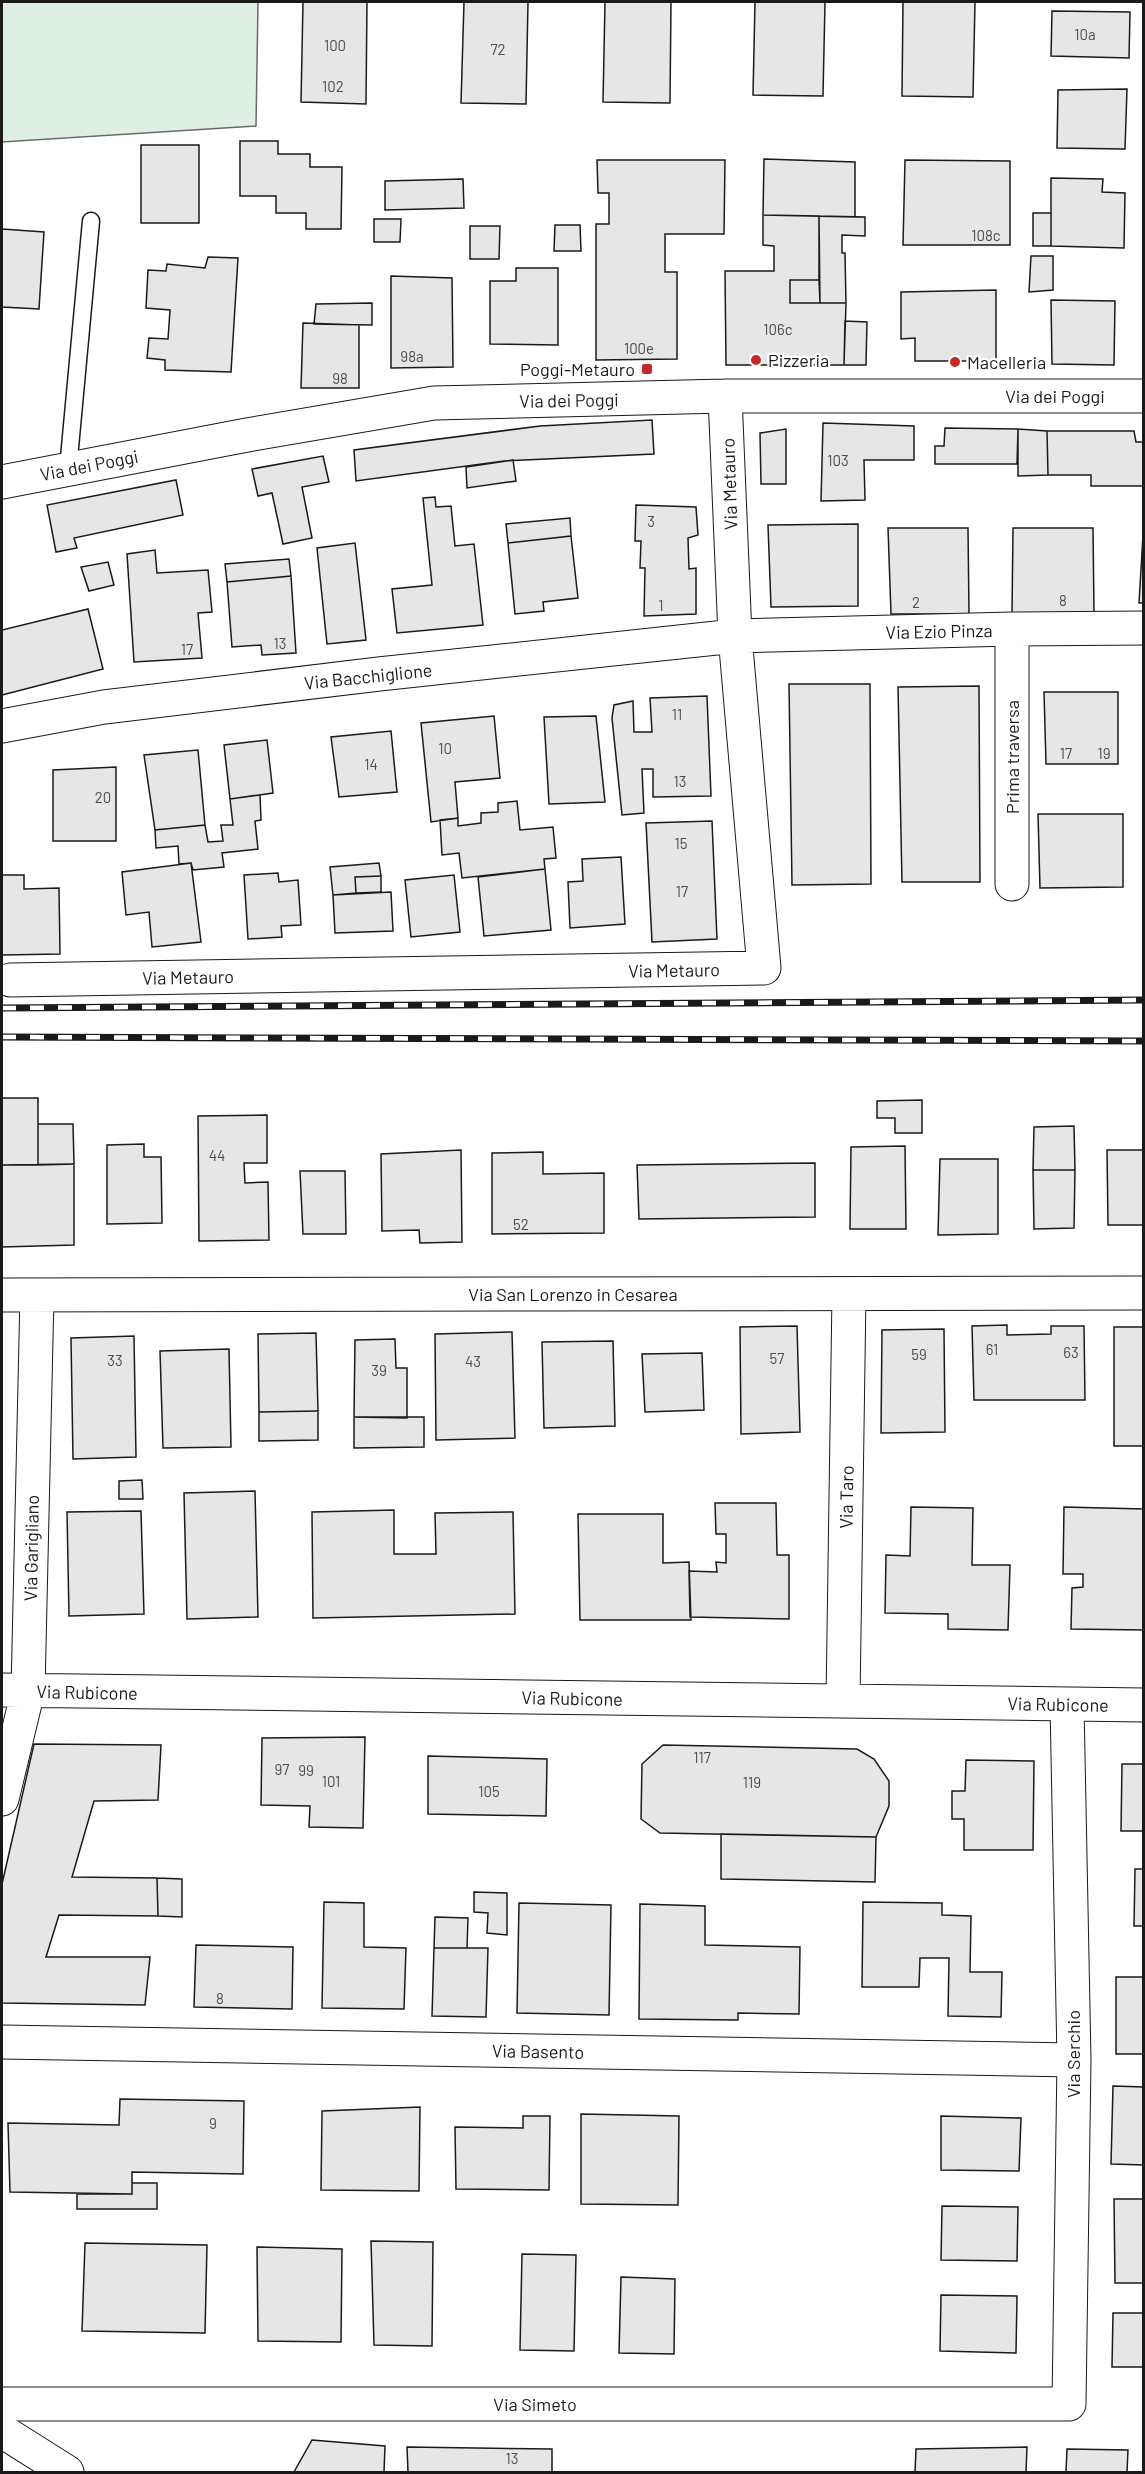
<svg xmlns="http://www.w3.org/2000/svg" width="1145" height="2474" font-family="Barlow,sans-serif">
	<rect width="100%" height="100%" fill="#fff"/>
	<path fill="#e0efe3" stroke="#6a6a6a" stroke-width="1.5" d="M2,2H258L256,126L2,142Z"/>
	<path fill="#e6e6e6" stroke="#1a1a1a" stroke-width="1.5" d="M303,2H367L366,104L301,102Z
		M464,2H528L526,104L461,103Z
		M605,2H671L670,103L603,102Z
		M755,2H825L823,96L753,95Z
		M903,2H975L973,97L902,96Z
		M1052,11L1130,12L1129,58L1051,56Z
		M1127,89L1125,149L1057,148L1058,90Z
		M240,141H278V154H310V167H342L341,229H306V213H276V196H240Z
		M141,145H199V223H141Z
		M764,159L855,162V217L763,215Z
		M597,160H725L724,234H665V272H677V359L596,360V224H609V193H598Z
		M905,160L1010,161V245H903Z
		M1051,178L1103,179L1102,192L1125,193L1124,248L1051,246Z
		M463,179L464,208L385,210V181Z
		M1033,213H1051V246H1033Z
		M763,215L819,216V280H790V303H846L844,365H726L725,271H774V246L763,245Z
		M819,216L865,217V236L842,235V253H845L846,303H820Z
		M374,219H401L400,242H374Z
		M555,225H580L581,251H554Z
		M470,226H500L499,259H470Z
		M2,229L44,232L39,309L2,307Z
		M1031,256H1053V290L1029,292Z
		M208,257L238,258L231,372L165,370V360L147,358L149,338L168,339L170,310L146,308L148,270L166,271L167,264L205,268Z
		M516,268H558V345L490,344V281H516Z
		M391,276L452,278L453,367L391,368Z
		M790,280H819L820,303H790Z
		M996,290V361H915V338L901,339V292Z
		M1051,300L1115,301L1114,365L1052,364Z
		M372,303V325L314,324L316,304Z
		M845,321L867,322L866,365H844Z
		M303,323L359,325V388H301Z
		M652,420L654,454L504,461L356,481L354,450L540,426Z
		M823,423L914,426V460H864L865,500L821,501Z
		M945,428L1018,429L1017,464H935V446H944Z
		M786,429V484H761L760,433Z
		M1018,429L1047,431L1048,475L1018,476Z
		M1047,431H1134L1136,442H1144V486H1091V475H1048Z
		M323,456L329,482L302,487L312,538L283,544L272,493L258,496L252,469Z
		M513,460L516,481L467,488L466,467Z
		M176,480L183,515L74,538L77,548L56,552L47,505Z
		M435,497L436,507L451,506L455,546L474,544L483,625L397,633L392,589L432,585L423,498Z
		M636,505L696,507L698,535L688,538L689,569L696,568V614L644,616L645,568H640L641,541H635Z
		M570,518L571,536L508,543L506,524Z
		M858,524V606L771,607L768,525Z
		M888,528H968L969,614H891Z
		M1013,528H1093L1094,613H1012Z
		M1143,535L1144,603H1139Z
		M571,536L578,598L543,602L544,611L515,614L508,543Z
		M355,543L366,640L327,644L317,548Z
		M155,550L157,573L208,570L212,612L198,613L202,658L134,662L127,554Z
		M289,559L291,576L227,582L225,564Z
		M108,562L114,585L89,591L81,567Z
		M291,576L296,653L262,655L261,645L232,647L227,582Z
		M88,609L103,669L2,695V630Z
		M789,684H870L871,884L792,885Z
		M979,686L980,882H902L898,687Z
		M1044,692H1118V764H1046Z
		M707,696L711,796L653,797V769H642L644,813L622,815L612,718L614,705L633,701L634,732H652L650,698Z
		M494,716L500,778L455,782L458,818L431,822L421,723Z
		M596,716L605,802L549,804L544,717Z
		M391,731L397,792L339,797L331,737Z
		M267,740L273,793L230,799L224,745Z
		M198,750L205,825L155,830L144,755Z
		M116,767V841H53V770Z
		M260,795L261,820L255,821L258,849L222,853L224,867L193,870L191,863L179,864L178,846L156,848L155,830L205,825L208,842L223,841L221,825H233L230,799Z
		M517,801L520,830L553,827L556,858L544,859L545,869L462,878L459,853L442,855L440,820L458,818V826L481,823V813L498,812V803Z
		M1038,814H1123V887L1040,888Z
		M712,821L717,939L652,942L646,823Z
		M621,857L625,924L570,928L568,882L583,881L582,859Z
		M191,863L201,942L152,947L149,912L126,915L122,872Z
		M379,863L381,876L355,877L356,893L333,895L330,867Z
		M545,869L551,930L484,936L478,877Z
		M278,873L279,882L298,880L301,925L281,926L282,937L248,939L244,875Z
		M2,875H24V889L59,888L60,954L2,955Z
		M454,875L460,932L411,937L405,880Z
		M381,876V892L356,893L355,877Z
		M391,892L393,931L335,933L333,895Z
		M2,1098H38V1165H2Z
		M922,1100V1133H895V1118H877V1101Z
		M267,1115V1163H244L245,1183L268,1182L269,1240L199,1241L198,1116Z
		M38,1124H73L74,1164L38,1165Z
		M1074,1126L1075,1170H1033L1034,1127Z
		M144,1144V1157H161L162,1223L107,1224V1145Z
		M905,1146L906,1229H850L851,1147Z
		M461,1150L462,1242L420,1243L419,1230L382,1231L381,1154Z
		M1107,1150H1144V1225H1108Z
		M543,1152V1174L604,1173V1233L492,1234V1153Z
		M940,1159H998V1234L938,1235Z
		M815,1163V1217L639,1219L637,1165Z
		M74,1164V1245L2,1247V1165Z
		M1033,1170H1075L1074,1228L1034,1229Z
		M300,1171H345L346,1234H303Z
		M1007,1325V1335L1051,1334V1326H1084L1085,1400H974L972,1326Z
		M797,1326L800,1432L741,1434L740,1327Z
		M1114,1327H1144V1446H1114Z
		M944,1329L945,1432L881,1433L882,1330Z
		M512,1332L515,1438L436,1440L435,1334Z
		M316,1333L318,1411L259,1412L258,1334Z
		M134,1336L136,1457L73,1459L71,1338Z
		M395,1339L396,1368H407V1418L354,1417L355,1340Z
		M613,1341L615,1426L544,1428L542,1342Z
		M229,1349L231,1447L163,1448L160,1351Z
		M702,1353L704,1410L645,1412L642,1354Z
		M318,1411V1440L259,1441V1412Z
		M354,1417H424V1447L354,1448Z
		M142,1480L143,1499H119V1481Z
		M255,1491L258,1617L187,1619L184,1493Z
		M715,1503H776L777,1555H789V1619L690,1617L689,1571L717,1572L716,1562L726,1563V1534H716Z
		M911,1507L973,1508L972,1565H1010L1008,1630L948,1629V1614L885,1613L886,1555L910,1556Z
		M1064,1507L1144,1509V1630L1071,1629L1072,1588L1083,1587V1574H1063Z
		M394,1510V1554H436L435,1513L513,1512L515,1614L313,1618L312,1512Z
		M141,1511L144,1614L69,1616L67,1512Z
		M578,1514H663V1563L689,1562L691,1620H580Z
		M365,1737L363,1828L309,1827L310,1806L261,1805L262,1738Z
		M34,1744L161,1745L158,1800L94,1801L72,1877L157,1878L158,1916L59,1915L46,1957H150L145,2005L2,2003V1884Z
		M663,1745L857,1749L874,1759L889,1781V1806L876,1837L660,1833L641,1819L642,1764Z
		M428,1756L547,1759L546,1816L428,1814Z
		M966,1760L1034,1761L1033,1850H964V1819H952V1791H965Z
		M1122,1764H1144V1831H1121Z
		M721,1834L876,1837L875,1882L721,1879Z
		M1135,1869H1144V1926H1134Z
		M157,1878L182,1879V1917L158,1916Z
		M474,1892L507,1893V1935L487,1933L488,1913L474,1912Z
		M324,1902L364,1903V1947L406,1948L404,2009L322,2008Z
		M863,1902L942,1903V1915L971,1916L970,1972H1002L1001,2017L948,2016L949,1958H920L919,1987H862Z
		M519,1903L611,1905L609,2015L517,2013Z
		M640,1904L705,1906V1945L800,1947L799,2014L738,2013V2020L639,2019Z
		M435,1917L468,1918L467,1948H434Z
		M196,1945L293,1947L292,2009L194,2007Z
		M434,1948H488L486,2017L432,2016Z
		M1116,1977H1144V2054H1116Z
		M1113,2086L1144,2087V2165L1111,2164Z
		M120,2099L244,2101L243,2174L132,2172V2194L10,2192L8,2123L119,2125Z
		M420,2107L419,2191L321,2190L322,2111Z
		M581,2114L679,2116L678,2205L581,2204Z
		M523,2116H550L549,2190L456,2189L455,2127L523,2128Z
		M941,2116L1021,2118L1019,2171L941,2170Z
		M132,2183H157V2209H77V2194H132Z
		M1114,2199H1144V2283H1115Z
		M942,2206L1018,2207L1017,2261L941,2260Z
		M371,2241L433,2242L432,2346L374,2345Z
		M85,2243L207,2245L205,2333L82,2331Z
		M257,2247L342,2249L341,2342L258,2341Z
		M522,2254L576,2255L574,2351L520,2350Z
		M621,2277L675,2279L674,2354L619,2353Z
		M941,2295L1017,2296L1016,2353L940,2351Z
		M1113,2313H1144V2367H1112Z
		M312,2440L385,2446L384,2472H294Z
		M407,2447L552,2449V2472H408Z
		M1027,2447L1026,2472H915L916,2449Z
		M1067,2449L1128,2450L1127,2472H1066Z"/>
	<g fill="none" stroke-linecap="round" stroke-linejoin="round">
		<defs>
			<path id="service" d="M68,469L91,221"/>
			<path id="minor" d="M2,482L247,435L434,403L725,396H1144
				M1012,629V884
				M2,726L104,707L379,674L735,636L1012,629L1144,628
				M10,980L764,968L735,636L725,396
				M2,1295L1144,1293
				M2,1690L1144,1705
				M843,1701L849,1294
				M2,1799L28,1691L37,1295
				M2,2042L1074,2060
				M2,2404H1069L1074,2060L1067,1704"/>
			<path id="tertiary" d="M2,2431L67,2472"/>
		</defs>
		<use href="#service" stroke="#1a1a1a" stroke-width="19"/>
		<use href="#minor" stroke="#1a1a1a" stroke-width="35"/>
		<use href="#tertiary" stroke="#1a1a1a" stroke-width="35"/>
		<use href="#service" stroke="#fff" stroke-width="16"/>
		<use href="#minor" stroke="#fff" stroke-width="33"/>
		<use href="#tertiary" stroke="#fff" stroke-width="33"/>
		<defs>
			<path id="rail" d="M2,1008L1144,1000
				M2,1037L1144,1041"/>
		</defs>
		<use href="#rail" stroke="#1a1a1a" stroke-width="7"/>
		<use href="#rail" stroke="#fff" stroke-width="4.5" stroke-dasharray="14" stroke-linecap="butt"/>
	</g>
	<g fill="#c62828" stroke="#fff" stroke-width="2">
		<circle cx="756" cy="360" r="6"/>
		<circle cx="955" cy="362" r="6"/>
		<rect x="641" y="363" width="12" height="12" rx="3"/>
	</g>
	<g text-anchor="middle" dominant-baseline="central" stroke-width="4.5" stroke-linejoin="round" paint-order="stroke">
		<g font-size="15" fill="#4d4d4d">
			<text x="1085" y="34">10a</text>
			<text x="335" y="45">100</text>
			<text x="498" y="49">72</text>
			<text x="333" y="86">102</text>
			<text x="986" y="235">108c</text>
			<text x="778" y="329">106c</text>
			<text x="639" y="348">100e</text>
			<text x="412" y="356">98a</text>
			<text x="340" y="378">98</text>
			<text x="838" y="460">103</text>
			<text x="651" y="521">3</text>
			<text x="1063" y="600">8</text>
			<text x="916" y="602">2</text>
			<text x="661" y="605">1</text>
			<text x="280" y="643">13</text>
			<text x="187" y="649">17</text>
			<text x="677" y="714">11</text>
			<text x="445" y="748">10</text>
			<text x="1066" y="753">17</text>
			<text x="1104" y="753">19</text>
			<text x="371" y="764">14</text>
			<text x="680" y="781">13</text>
			<text x="103" y="797">20</text>
			<text x="681" y="843">15</text>
			<text x="682" y="891">17</text>
			<text x="217" y="1155">44</text>
			<text x="521" y="1224">52</text>
			<text x="992" y="1349">61</text>
			<text x="1071" y="1352">63</text>
			<text x="919" y="1354">59</text>
			<text x="777" y="1358">57</text>
			<text x="115" y="1360">33</text>
			<text x="473" y="1361">43</text>
			<text x="379" y="1370">39</text>
			<text x="702" y="1757">117</text>
			<text x="282" y="1769">97</text>
			<text x="306" y="1770">99</text>
			<text x="331" y="1781">101</text>
			<text x="752" y="1782">119</text>
			<text x="489" y="1791">105</text>
			<text x="220" y="1998">8</text>
			<text x="213" y="2123">9</text>
			<text x="512" y="2458">13</text>
		</g>
		<g font-size="18" fill="#1a1a1a" stroke="#fff" text-anchor="start">
			<text x="768" y="360">Pizzeria</text>
			<text x="967" y="362">Macelleria</text>
			<text x="635" y="369" text-anchor="end">Poggi-Metauro</text>
		</g>
		<g font-size="18" fill="#1a1a1a" stroke="#fff">
			<text x="1055" y="396">Via dei Poggi</text>
			<text transform="translate(569 400) rotate(-1)">Via dei Poggi</text>
			<text transform="translate(89 465) rotate(-11)">Via dei Poggi</text>
			<text transform="translate(729 484) rotate(-92)">Via Metauro</text>
			<text transform="translate(939 631) rotate(-1)">Via Ezio Pinza</text>
			<text transform="translate(368 676) rotate(-6)">Via Bacchiglione</text>
			<text transform="translate(1012 757) rotate(-90)">Prima traversa</text>
			<text transform="translate(674 970) rotate(-1)">Via Metauro</text>
			<text transform="translate(188 977) rotate(-1)">Via Metauro</text>
			<text x="573" y="1294">Via San Lorenzo in Cesarea</text>
			<text transform="translate(846 1497) rotate(-89)">Via Taro</text>
			<text transform="translate(31 1548) rotate(-89)">Via Garigliano</text>
			<text transform="translate(87 1692) rotate(1)">Via Rubicone</text>
			<text transform="translate(572 1698) rotate(1)">Via Rubicone</text>
			<text transform="translate(1058 1704) rotate(1)">Via Rubicone</text>
			<text transform="translate(538 2051) rotate(1)">Via Basento</text>
			<text transform="translate(1073 2054) rotate(-90)">Via Serchio</text>
			<text x="535" y="2404">Via Simeto</text>
		</g>
	</g>
	<rect width="1145" height="2474" fill="none" stroke="#1a1a1a" stroke-width="6"/>
</svg>
